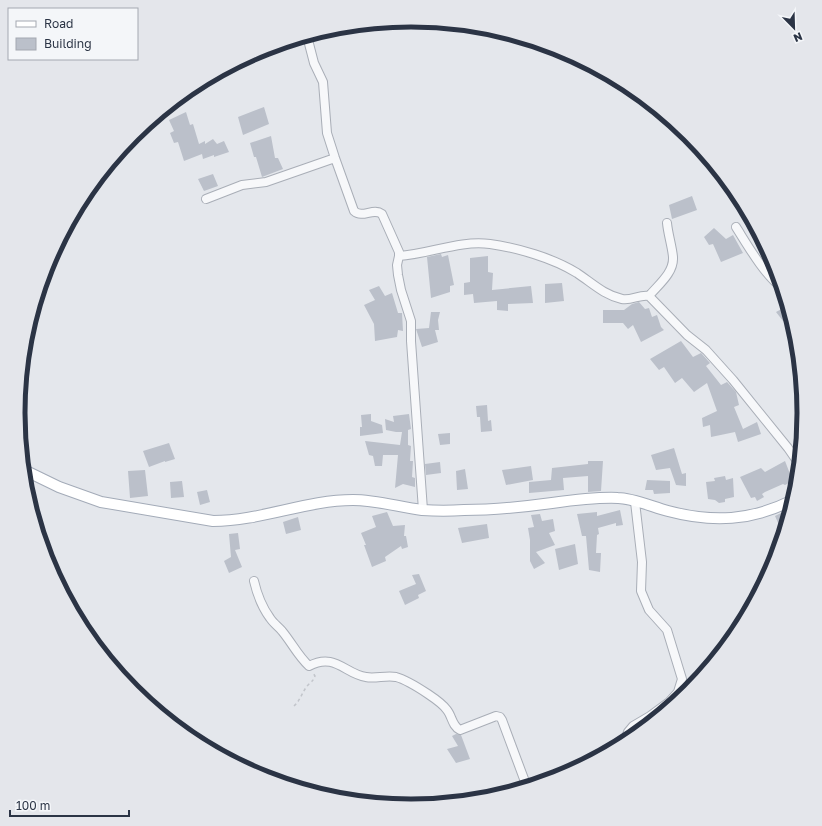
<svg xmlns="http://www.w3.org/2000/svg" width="822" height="826" font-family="'Golos Text',sans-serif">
	<rect width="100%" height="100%" fill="#e4e7ec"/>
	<path fill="#bbc0ca" d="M264,107L269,124L243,135L238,117Z
		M186,112L190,125L193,124L199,144L205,141V144L213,139L217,144L224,141L229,152L214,157V155L203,159L202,154L184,161L178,142L174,143L170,133L174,131L169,120Z
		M271,136L275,158H278L283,169L262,177L256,157H254L250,143Z
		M213,174L218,186L204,191L198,179Z
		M692,196L697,210L672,219L669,205Z
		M79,205L81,216L72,218L75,211Z
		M714,228L726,239L733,235L743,253L721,262L713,244L709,245L704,237Z
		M441,254L442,257L448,255L454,285L450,286V292L431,298L427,257Z
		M488,256V272L493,273L492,290L531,286L533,303L508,304V311L497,310V301L474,303L473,294L464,295V283L470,282V258Z
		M562,283L564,301L545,303V284Z
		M379,286L385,296L392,293L398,313H402L403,331L398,330L397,337L375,341L374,324L364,305L375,300L369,290Z
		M639,302L645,309L649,308L652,317L657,315L661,327L664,330L641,342L633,325L628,329L623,323H603V310H624L632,304Z
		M787,306L790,316L783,321L776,312Z
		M431,312H440L438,320L439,330H435L438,342L422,347L416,329L429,328Z
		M681,341L693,357L701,353L702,354L710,363L706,366L721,385L727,382L736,392L739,405L734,407L743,429L757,422L761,434L738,442L735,432L711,437L710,425L703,427L702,418L717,411L707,383L694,392L682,378L675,383L664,367L659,370L650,359Z
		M487,405L488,421L491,420L492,431L481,432L480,417H477L476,406Z
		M371,414V421L382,425L383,433L360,436V427H362L361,415Z
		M409,414L411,429L408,430V445L411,446L410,461H413L412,477L415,478V487L403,484L395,488L398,455H383L382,466H375L373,456L369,455L365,441L400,445L402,432H396L386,430L385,419L394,422L393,416Z
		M450,433V444L440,445L438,434Z
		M801,442L800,455L793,445Z
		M169,443L175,459L165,462V461L149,467L143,451Z
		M674,448L682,474L686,473V486L676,485L670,468L656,470L651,455Z
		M588,461H603L601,491L588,492V476L563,478L564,490L529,493V482L551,480L552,468L588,464Z
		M785,461L792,479H790L791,482L785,485L783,484L765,492L762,494L764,497L757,501L755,497L751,498L740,477L761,468L765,472Z
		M440,462L441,473L426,475L425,464Z
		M531,466L533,480L506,485L502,470Z
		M465,469L468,489L457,490L456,471Z
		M145,470L148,496L130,498L128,471Z
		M725,476L726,480L733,478L734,497L725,499V502L719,503L715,500L708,499L706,482L715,481L714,478Z
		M647,480L670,481V493L654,494L653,490H645Z
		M182,481L184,497L171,498L170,482Z
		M207,490L210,502L200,505L197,492Z
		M620,510L623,525L616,526V523L598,528L599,534L597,535L596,553H601L600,572L589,570L586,536H582L577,514L597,512V516Z
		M785,511L788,518L783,534L775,516Z
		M387,512L393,526L405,525L404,536H406L408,547L402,549L401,546L385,557L386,561L372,567L364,545H366L361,533L376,527L372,516Z
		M540,514L542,521L553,519L555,531L549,533L555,545L536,552L545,563L534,569L530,561V540L528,528L534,527L531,515Z
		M298,517L301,530L286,534L283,522Z
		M487,524L489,538L462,543L458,528Z
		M238,533L240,549L235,550L242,567L229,573L224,561L231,557L229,534Z
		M575,544L578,564L559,570L555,549Z
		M419,574L426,591L418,595L419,598L405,605L399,591L416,584L412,575Z
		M456,734L461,735L470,759L456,763L447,749L458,746L452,736Z"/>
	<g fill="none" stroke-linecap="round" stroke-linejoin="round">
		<defs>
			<path id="minor" d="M307,36L314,63L323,82L327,133L335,158L354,211C363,219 373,207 382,214L399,252V256C430,254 459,240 490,244C518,248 553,258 577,273C592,283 604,295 622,299C631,301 640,294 649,296L687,335L706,350L733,380L788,448L799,464
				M206,199L242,185L266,182L335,158
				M736,227C748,246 764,274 781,287
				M399,256L397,265L398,275L401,290L411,321V341L423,510
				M649,296C658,285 674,273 673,257C672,246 668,234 667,223
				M254,581C257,594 262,607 270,618C273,623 279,627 282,631C292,643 298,656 309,666C335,652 345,674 366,677C375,679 386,675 396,677C407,680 419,688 428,694C434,698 443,704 447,710C452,716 452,726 460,730L496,716L500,717L502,720L527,787
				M624,743L628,732L633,726L650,716L669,702L678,692L682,679L667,630L649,610L641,591L642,562L635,502"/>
			<path id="major" d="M24,470L59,487L101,502L213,521C261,521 306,500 353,500C376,500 399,507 422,510C436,511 451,511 464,510C493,510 523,507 552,503C574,500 596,497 618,498C632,498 653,507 668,511C713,523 751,521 793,500"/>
		</defs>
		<use href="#minor" stroke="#a9aeb7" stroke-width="10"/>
		<use href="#major" stroke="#a3abb8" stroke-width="12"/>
		<path stroke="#c2c5cb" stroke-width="1.5" stroke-dasharray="3 3" stroke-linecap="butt" d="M294,706C301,700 302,691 309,684C312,681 313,681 315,676L313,673"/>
		<use href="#minor" stroke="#f7f8fa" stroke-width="8"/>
		<use href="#major" stroke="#fff" stroke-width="10"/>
	</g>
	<path d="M0 0H822V826H0ZM25 413a386 386 0 1 1 772 0a386 386 0 1 1-772 0Z" fill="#e4e6eb" fill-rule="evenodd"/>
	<path fill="none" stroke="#2b3445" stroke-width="5" d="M25 413a386 386 0 1 1 772 0a386 386 0 1 1-772 0Z"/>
	<rect x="8" y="8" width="130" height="52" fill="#f4f6f9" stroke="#a4a8b1"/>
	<rect x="16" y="21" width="20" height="6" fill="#ffffff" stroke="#a4a8b1"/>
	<text x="44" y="28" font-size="12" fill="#2b3445">Road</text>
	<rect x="16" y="38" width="20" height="12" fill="#bbc0ca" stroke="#a4a8b1"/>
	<text x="44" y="48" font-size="12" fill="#2b3445">Building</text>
	<g transform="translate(794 28) rotate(157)" stroke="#f4f6f9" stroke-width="3" paint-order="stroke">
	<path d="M0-3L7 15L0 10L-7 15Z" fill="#2b3445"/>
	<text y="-6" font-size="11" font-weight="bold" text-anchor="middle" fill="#2b3445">N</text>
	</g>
	<path d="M10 810v6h119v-6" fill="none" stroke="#2b3445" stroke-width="2"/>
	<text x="16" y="810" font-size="12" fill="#2b3445" stroke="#f4f6f9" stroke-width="3" paint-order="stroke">100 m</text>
</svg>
